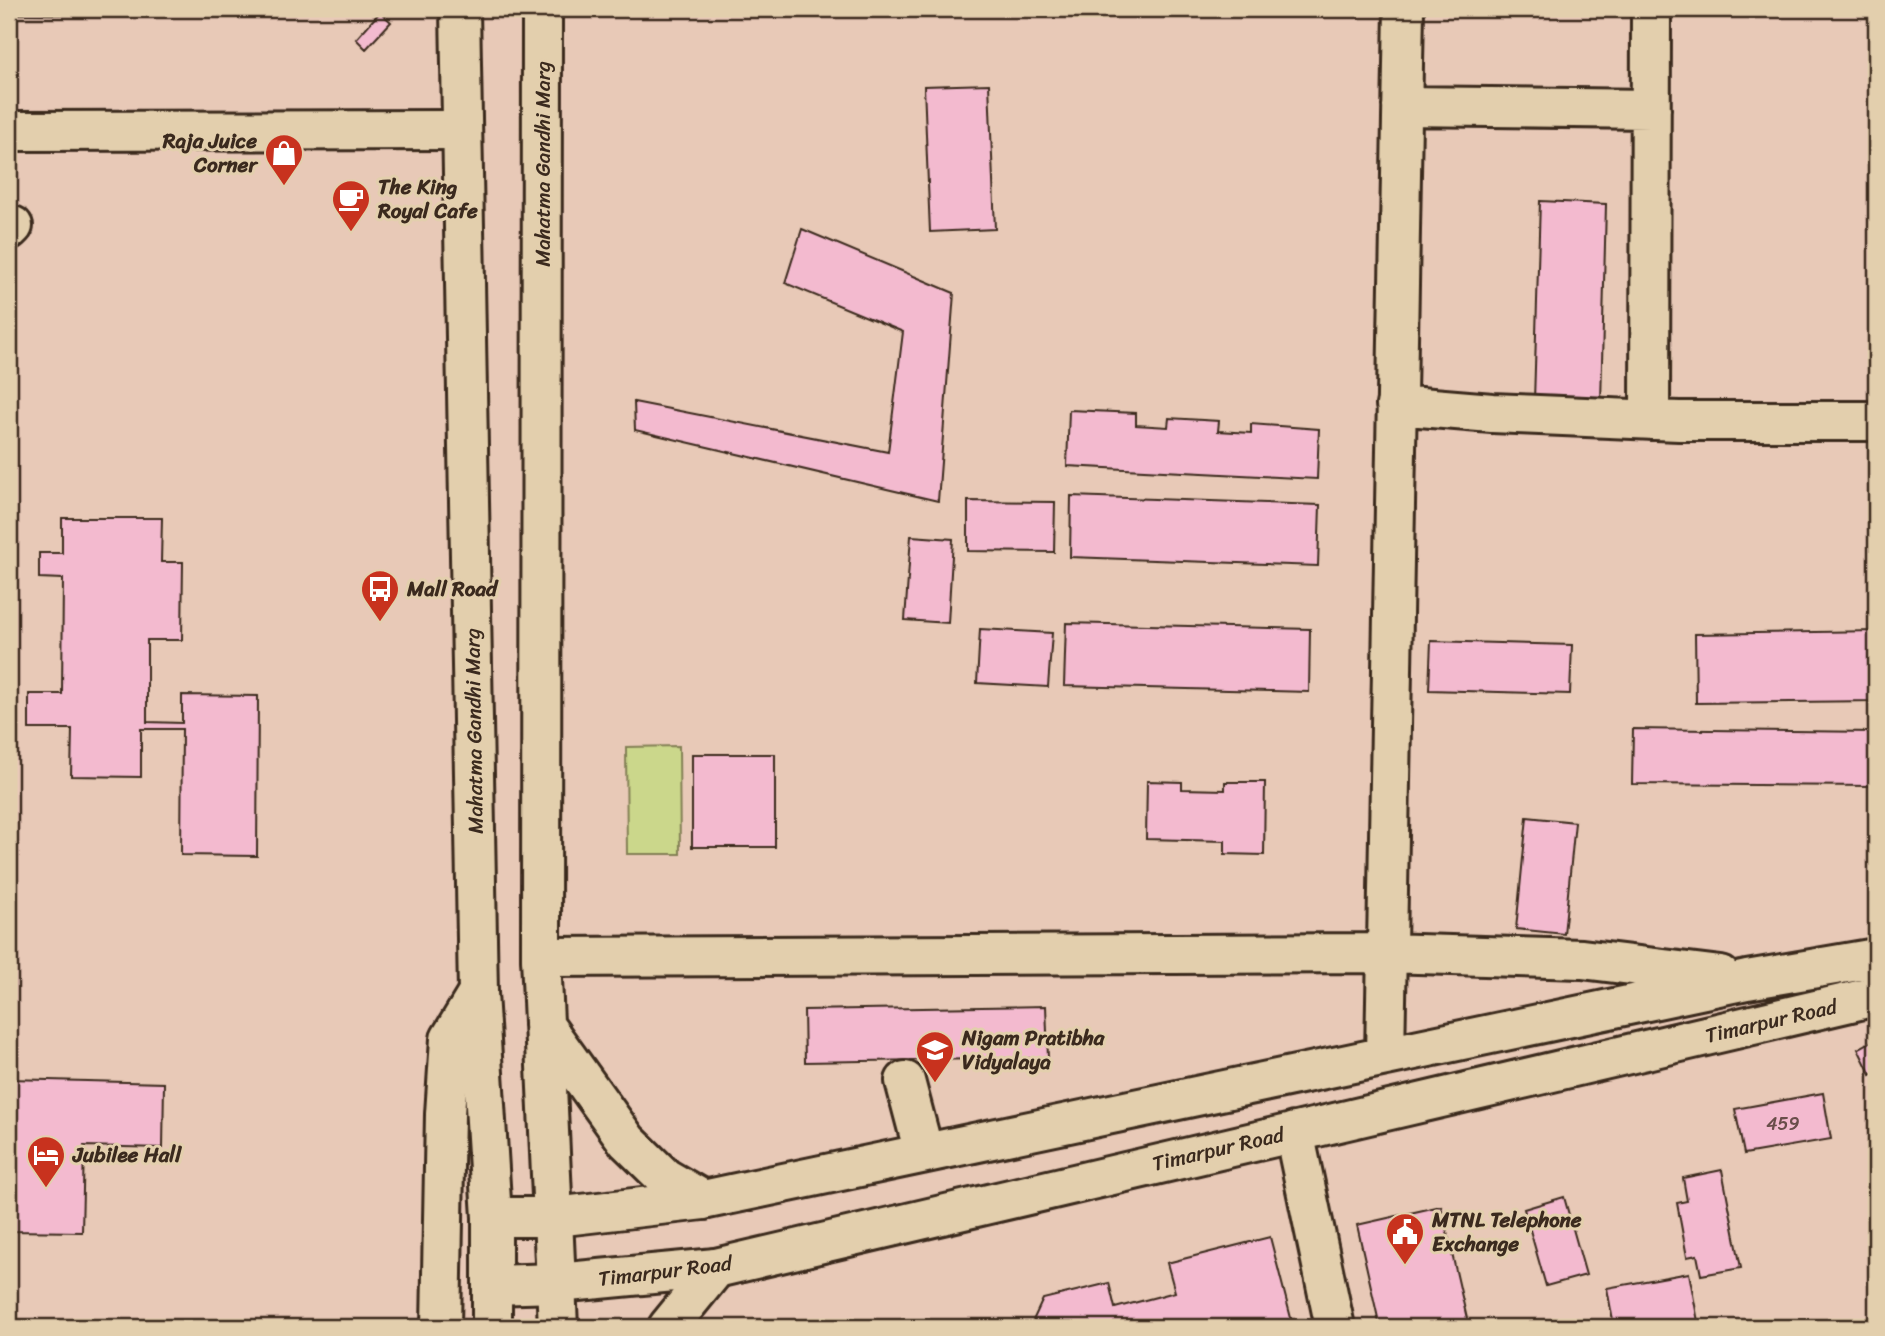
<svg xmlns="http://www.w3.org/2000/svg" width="1885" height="1336" font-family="Sriracha,sans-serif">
	<rect width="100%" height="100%" fill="#e8c9b7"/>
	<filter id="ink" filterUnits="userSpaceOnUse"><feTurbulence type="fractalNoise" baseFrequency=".0143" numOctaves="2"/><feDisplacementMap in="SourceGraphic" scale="14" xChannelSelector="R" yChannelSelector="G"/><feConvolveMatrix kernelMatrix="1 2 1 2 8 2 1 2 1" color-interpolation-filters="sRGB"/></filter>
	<g filter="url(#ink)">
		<path fill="#cbd78b" stroke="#838054" stroke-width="2" d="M679,746L680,854H627L626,747Z"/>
		<path fill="#f3bacf" stroke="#3b2a1e" stroke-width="2" d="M9,9H138V15L9,14Z
			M380,12L391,22L366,49L356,39Z
			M989,84L995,229L930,232L924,86Z
			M1540,201L1606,204L1601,403L1534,401Z
			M802,229L954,293L938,501L635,430L634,402L888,452L903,332L785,283Z
			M1069,410L1136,413V425L1168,427L1169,418L1219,421L1218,431L1251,433V424L1319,429L1317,479L1067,466Z
			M1071,496L1320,505L1318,566L1070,557Z
			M968,501L1055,502L1054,552L968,551Z
			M62,518H162L161,562H183L182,640H147V722L182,723V695L258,696L257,856L181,855L182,729H141V777L71,776L72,729H29V694H62L63,579L39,578V553H62Z
			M911,536L953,539L948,623L905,620Z
			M1066,623L1310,629L1309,692L1064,686Z
			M980,629L1052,633L1048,687L977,683Z
			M1876,631V701L1696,703L1695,634Z
			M1431,641L1572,645L1570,694L1429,690Z
			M1633,729L1876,732V786L1632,784Z
			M692,754H775V847H692Z
			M1147,781L1182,782V789L1225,790V782H1265L1264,855L1225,854V841L1146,839Z
			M1527,817L1575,822L1564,934L1516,929Z
			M1046,1006L1048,1058L805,1062L804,1010Z
			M1876,1039V1072L1871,1075L1858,1049Z
			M9,1079L164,1083L163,1148L84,1146L82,1232L9,1231Z
			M1823,1093L1831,1139L1744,1154L1735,1109Z
			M1722,1170L1741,1268L1701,1275L1697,1255L1687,1257L1677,1203L1687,1201L1683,1178Z
			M1564,1197L1586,1275L1546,1286L1524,1209Z
			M1441,1206L1468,1323L1447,1327H1380L1357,1225Z
			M1270,1237L1292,1322L1271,1327H1030L1043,1299L1109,1283L1115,1308L1175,1292L1167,1263Z
			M1689,1273L1699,1327H1614L1607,1288Z"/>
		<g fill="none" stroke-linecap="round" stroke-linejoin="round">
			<defs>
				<path id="minor" d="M1402,106L1651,109
					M9,131L461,130
					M9,230L13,226
					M1396,405L1492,413L1679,421H1876
					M1650,420L1651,9
					M541,957L1385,953L1582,959L1721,976
					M1385,1056L1404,9
					M905,1081L924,1153
					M1294,1132L1335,1327
					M492,1217H555L703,1200L1747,980L1876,958
					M494,1285L557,1283L716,1268L1876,996
					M441,1327L445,1114L450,1039L478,993"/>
				<path id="major" d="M460,9L478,993L492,1217V1327
					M542,9L541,957L558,1327
					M544,1025L627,1141L665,1178L703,1200
					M668,1327L716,1268"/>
			</defs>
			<use href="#minor" stroke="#3b2a1e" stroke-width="44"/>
			<use href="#major" stroke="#3b2a1e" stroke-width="44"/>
			<use href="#minor" stroke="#e3cfad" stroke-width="38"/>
			<use href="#major" stroke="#e3cfad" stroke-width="38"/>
		</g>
	</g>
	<defs>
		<symbol id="shop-pin" viewBox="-11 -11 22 30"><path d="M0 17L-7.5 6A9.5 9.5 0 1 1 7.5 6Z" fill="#c8321e" stroke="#e3cfad"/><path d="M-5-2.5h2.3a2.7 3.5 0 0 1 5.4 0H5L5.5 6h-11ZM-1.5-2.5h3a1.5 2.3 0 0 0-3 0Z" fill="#fff"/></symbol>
		<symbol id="cafe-pin" viewBox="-11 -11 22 30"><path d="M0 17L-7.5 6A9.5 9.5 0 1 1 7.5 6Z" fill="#c8321e" stroke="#e3cfad"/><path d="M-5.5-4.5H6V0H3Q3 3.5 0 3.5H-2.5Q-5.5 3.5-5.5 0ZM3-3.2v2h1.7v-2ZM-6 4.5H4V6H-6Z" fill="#fff"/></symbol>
		<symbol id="bus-pin" viewBox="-11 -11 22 30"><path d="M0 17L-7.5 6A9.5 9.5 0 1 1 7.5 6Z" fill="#c8321e" stroke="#e3cfad"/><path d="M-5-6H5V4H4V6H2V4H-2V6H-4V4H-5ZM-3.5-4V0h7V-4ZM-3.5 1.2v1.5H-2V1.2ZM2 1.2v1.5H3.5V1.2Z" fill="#fff"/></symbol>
		<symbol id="school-pin" viewBox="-11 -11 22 30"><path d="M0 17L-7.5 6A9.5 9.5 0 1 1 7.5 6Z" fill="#c8321e" stroke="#e3cfad"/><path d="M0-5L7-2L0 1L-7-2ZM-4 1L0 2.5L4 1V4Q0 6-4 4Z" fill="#fff"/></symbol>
		<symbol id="hotel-pin" viewBox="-11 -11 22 30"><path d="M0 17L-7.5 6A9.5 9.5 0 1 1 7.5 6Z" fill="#c8321e" stroke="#e3cfad"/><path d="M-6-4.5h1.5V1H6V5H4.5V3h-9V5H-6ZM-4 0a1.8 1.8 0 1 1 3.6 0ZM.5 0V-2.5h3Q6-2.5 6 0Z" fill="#fff"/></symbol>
		<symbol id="civic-pin" viewBox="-11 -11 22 30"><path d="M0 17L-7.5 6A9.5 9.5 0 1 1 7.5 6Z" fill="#c8321e" stroke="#e3cfad"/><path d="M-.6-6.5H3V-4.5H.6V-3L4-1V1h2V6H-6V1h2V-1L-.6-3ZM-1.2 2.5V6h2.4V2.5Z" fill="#fff"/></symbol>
	</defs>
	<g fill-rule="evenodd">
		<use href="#shop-pin" x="262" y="131" width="44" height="60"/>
		<use href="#cafe-pin" x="329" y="177" width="44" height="60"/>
		<use href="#bus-pin" x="358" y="567" width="44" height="60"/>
		<use href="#school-pin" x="913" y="1028" width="44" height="60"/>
		<use href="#hotel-pin" x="24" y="1133" width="44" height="60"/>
		<use href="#civic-pin" x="1383" y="1210" width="44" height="60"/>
	</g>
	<g text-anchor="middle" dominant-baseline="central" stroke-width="6" stroke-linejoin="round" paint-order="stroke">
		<g font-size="18" fill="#694e4a">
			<text x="1783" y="1124">459</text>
		</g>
		<g font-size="21" font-weight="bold" fill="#3b2a1e" stroke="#e3cfad" text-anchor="start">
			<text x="257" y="141" text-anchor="end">Raja Juice<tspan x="257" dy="24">Corner</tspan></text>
			<text x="378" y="187">The King<tspan x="378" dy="24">Royal Cafe</tspan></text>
			<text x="407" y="589">Mall Road</text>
			<text x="962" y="1038">Nigam Pratibha<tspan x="962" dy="24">Vidyalaya</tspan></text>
			<text x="73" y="1155">Jubilee Hall</text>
			<text x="1432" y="1220">MTNL Telephone<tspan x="1432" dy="24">Exchange</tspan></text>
		</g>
		<g font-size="21" fill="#3b2a1e" stroke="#e3cfad">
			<text transform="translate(543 164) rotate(-90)">Mahatma Gandhi Marg</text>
			<text transform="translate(474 731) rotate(-91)">Mahatma Gandhi Marg</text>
			<text transform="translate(1771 1021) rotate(-13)">Timarpur Road</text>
			<text transform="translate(1218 1149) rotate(-13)">Timarpur Road</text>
			<text transform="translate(665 1271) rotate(-7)">Timarpur Road</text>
		</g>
	</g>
	<rect width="1885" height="1336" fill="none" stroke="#e3cfad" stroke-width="35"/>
	<rect x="18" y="18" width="1850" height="1301" fill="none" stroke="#3b2a1e" stroke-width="2.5" filter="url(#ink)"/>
</svg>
